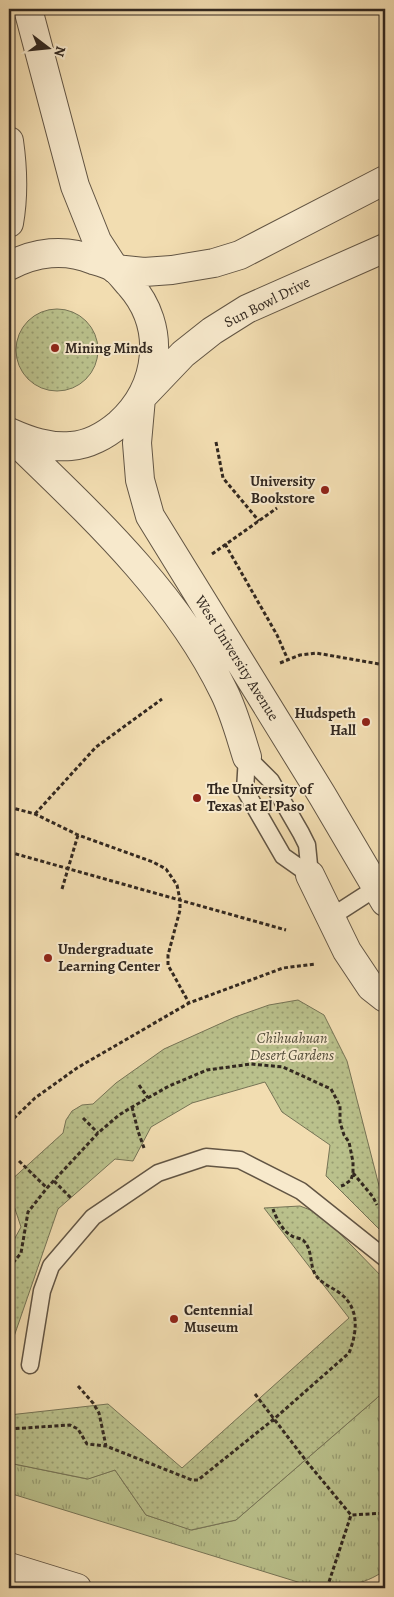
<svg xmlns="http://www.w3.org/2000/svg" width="394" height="1597" font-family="Alegreya,serif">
	<defs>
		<pattern id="grass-tufts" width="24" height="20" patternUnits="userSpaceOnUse" patternTransform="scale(1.25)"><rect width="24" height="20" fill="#bac18c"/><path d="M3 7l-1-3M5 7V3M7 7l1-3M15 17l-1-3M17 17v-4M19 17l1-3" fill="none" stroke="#989d72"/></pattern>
		<pattern id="park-dots" width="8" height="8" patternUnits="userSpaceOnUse" patternTransform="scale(1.25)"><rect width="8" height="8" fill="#bac18c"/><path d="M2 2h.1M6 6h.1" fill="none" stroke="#989d72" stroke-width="1.8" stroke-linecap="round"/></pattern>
	</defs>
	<rect width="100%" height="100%" fill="#f2ddb1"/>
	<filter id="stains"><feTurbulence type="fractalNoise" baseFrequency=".004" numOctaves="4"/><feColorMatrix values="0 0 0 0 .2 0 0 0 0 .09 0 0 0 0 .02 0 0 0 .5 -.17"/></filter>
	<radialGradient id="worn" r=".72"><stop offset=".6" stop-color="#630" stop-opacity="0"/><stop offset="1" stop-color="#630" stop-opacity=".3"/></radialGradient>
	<path fill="url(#grass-tufts)" stroke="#767456" d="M385,1391V1570C364,1586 340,1587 314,1587L9,1493V1463L87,1479L115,1470L146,1515L192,1530L236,1520Z"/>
	<path fill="url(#park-dots)" stroke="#767456" d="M16 350a41 41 0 1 1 82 0a41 41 0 1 1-82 0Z
		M298,1000L324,1015L347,1061L385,1209V1235L326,1176L330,1145L282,1112L265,1082L192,1103L151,1127L133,1161L115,1159L58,1209L9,1351V1249L21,1227L11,1197L9,1182L63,1133L66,1120L72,1111L82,1105L93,1104L116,1083L164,1049L235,1017L269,1005Z
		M300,1206L321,1214L385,1280V1391L236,1520L191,1530L146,1515L115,1470L88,1479L9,1463V1415L108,1404L182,1468L349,1318L264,1208Z"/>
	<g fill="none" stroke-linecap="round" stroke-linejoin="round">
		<defs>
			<path id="service" d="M247,757L245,790L283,856L310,875
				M247,757L271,781L301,833L307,845L310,875
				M331,917L376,888
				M30,1365L42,1291L51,1266L93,1217L158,1173L206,1157L240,1160L301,1191L385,1258"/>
			<path id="minor" d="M385,248L247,309L212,331L183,354L141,398L137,443L140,480L150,516L322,795L385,902
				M9,266C35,252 65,248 93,260C100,262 108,264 114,268C120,272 125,280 130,285C167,327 160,387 119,424C106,435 88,445 71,446C49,448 29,441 9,432
				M115,269L144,272L172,270L214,263L240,255L385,180
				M10,436C89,513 175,591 224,692C234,712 240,735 247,757
				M310,875L347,951L371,987L385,998
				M9,1567L77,1588"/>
			<path id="tertiary" d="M28,9L75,186L97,241L115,269
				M9,141C13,169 14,195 9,223"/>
		</defs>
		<use href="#service" stroke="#625544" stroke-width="19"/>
		<use href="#minor" stroke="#625544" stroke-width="30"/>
		<use href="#tertiary" stroke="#625544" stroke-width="30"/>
		<path stroke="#322820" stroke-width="3" stroke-dasharray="4 2.5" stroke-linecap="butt" d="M216,442L223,478L259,521
			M225,544L277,635L288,660
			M212,554L277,508
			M280,663L300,655L316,653L385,665
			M9,807L35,814L78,835L153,862L166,869L177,885L180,900V910L168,955V965L189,1003
			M35,814L96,747L162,699
			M9,852L286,930
			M62,889L78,835
			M139,1085L148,1098
			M132,1107L138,1131L144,1148
			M83,1118L98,1133
			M9,1123L35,1098L77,1068L189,1003L283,968L315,964
			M19,1161L47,1188
			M353,1173L373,1197L377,1205
			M54,1181L71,1198
			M9,1268L21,1253L28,1212L47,1188L98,1133L119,1115L132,1107L169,1086L207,1070L251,1064L283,1067L331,1089L340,1106V1122L344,1135L349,1142L353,1162V1173L351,1180L344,1185L341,1186
			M78,1386L93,1403L99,1413L106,1446L192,1480H198L274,1419L349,1353C357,1333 360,1309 341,1294C331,1286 320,1284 314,1272C310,1263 312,1248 303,1240C300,1238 295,1238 292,1236C283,1232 276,1218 273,1209
			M255,1394L307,1462L351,1515L385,1513
			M9,1429L70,1425L78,1429L87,1444L105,1446
			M327,1588L351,1515"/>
		<use href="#service" stroke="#f7e9cc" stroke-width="16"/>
		<use href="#minor" stroke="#f7e9cc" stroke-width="28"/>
		<use href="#tertiary" stroke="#f7e9cc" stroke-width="28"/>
	</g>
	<g fill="#8f2418" stroke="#f7e9cc" stroke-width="2">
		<circle cx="55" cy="348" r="5"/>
		<circle cx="325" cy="490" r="5"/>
		<circle cx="366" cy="722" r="5"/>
		<circle cx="197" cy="798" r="5"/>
		<circle cx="48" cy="958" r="5"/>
		<circle cx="174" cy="1319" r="5"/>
	</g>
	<g text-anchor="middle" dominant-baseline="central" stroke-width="4" stroke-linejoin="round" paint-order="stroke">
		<g font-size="15" fill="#322820" stroke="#f7e9cc">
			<text transform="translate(267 302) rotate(-27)">Sun Bowl Drive</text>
			<text transform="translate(237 658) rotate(58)">West University Avenue</text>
		</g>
		<g font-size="15" font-weight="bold" fill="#322820" stroke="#f7e9cc" text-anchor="start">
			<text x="65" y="348">Mining Minds</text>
			<text x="315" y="481" text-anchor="end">University<tspan x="315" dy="17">Bookstore</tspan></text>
			<text x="356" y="713" text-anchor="end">Hudspeth<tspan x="356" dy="17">Hall</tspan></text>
			<text x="207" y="789">The University of<tspan x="207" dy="17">Texas at El Paso</tspan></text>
			<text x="58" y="949">Undergraduate<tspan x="58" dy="17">Learning Center</tspan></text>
			<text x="184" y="1310">Centennial<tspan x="184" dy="17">Museum</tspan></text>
		</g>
		<g font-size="15" font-style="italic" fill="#544e3b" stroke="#f7e9cc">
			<text x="292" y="1038">Chihuahuan<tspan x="292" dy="17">Desert Gardens</tspan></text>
		</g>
	</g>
	<rect width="394" height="1597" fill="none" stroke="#f2ddb1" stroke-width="30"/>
	<rect x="10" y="10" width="374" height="1577" fill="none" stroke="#322820" stroke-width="2.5"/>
	<rect x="15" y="15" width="364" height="1567" fill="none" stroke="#322820"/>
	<g transform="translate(48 48) rotate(106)" stroke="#f7e9cc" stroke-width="4" paint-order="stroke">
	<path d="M0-4L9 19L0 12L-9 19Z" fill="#322820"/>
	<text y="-8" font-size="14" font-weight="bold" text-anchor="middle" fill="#322820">N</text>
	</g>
	<rect width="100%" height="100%" filter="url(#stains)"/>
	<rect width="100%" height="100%" fill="url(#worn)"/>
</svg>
